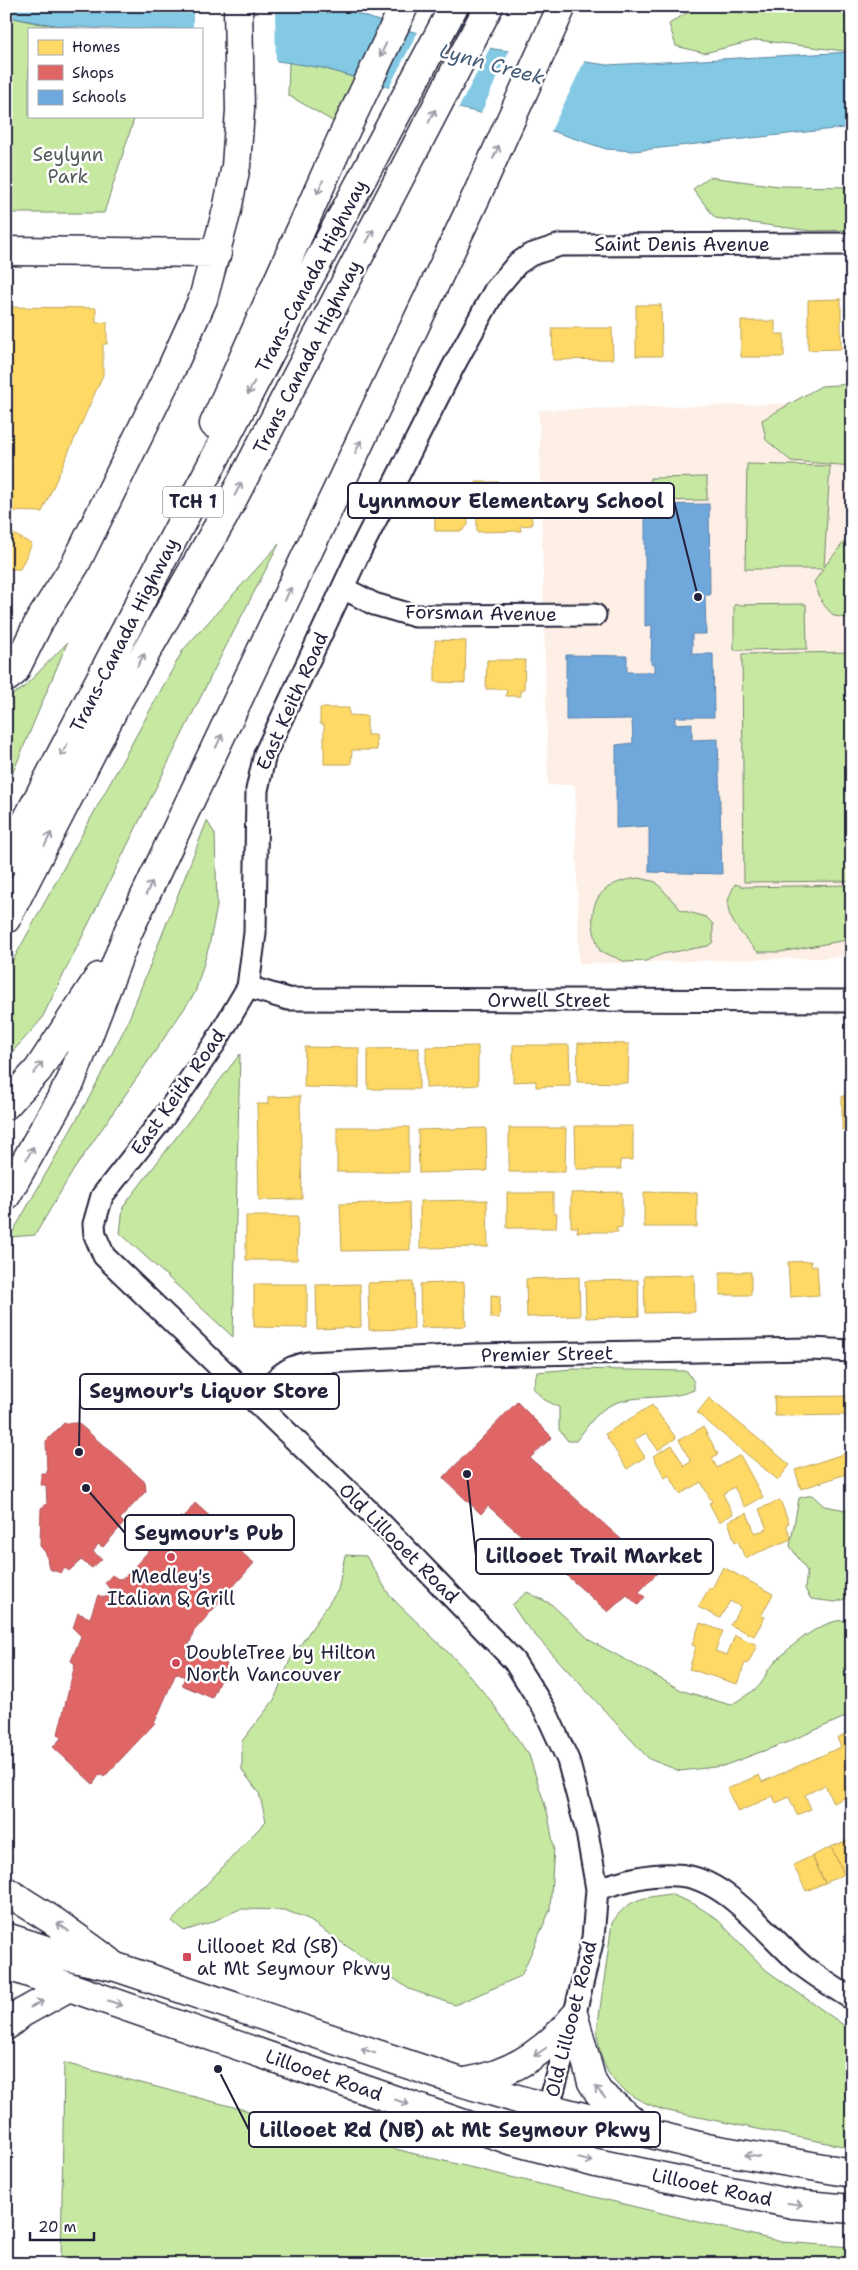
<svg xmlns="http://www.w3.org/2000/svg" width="858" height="2270" font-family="'Shantell Sans',sans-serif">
	<rect width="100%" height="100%" fill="#fff"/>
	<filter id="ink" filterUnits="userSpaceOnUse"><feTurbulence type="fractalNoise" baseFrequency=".02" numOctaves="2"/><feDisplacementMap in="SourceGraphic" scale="10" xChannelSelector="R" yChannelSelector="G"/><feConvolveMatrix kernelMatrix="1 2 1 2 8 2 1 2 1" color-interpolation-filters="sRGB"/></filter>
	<g filter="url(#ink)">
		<path fill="#fdefe5" d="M852,402V957L579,964L575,785H548L539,410Z"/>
		<path fill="#c7e8a1" stroke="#74856e" d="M697,6H852V52L757,40L704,53L676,46L669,24Z
			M6,16L35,23L77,29H29V116H135L104,213H6Z
			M289,62L323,68L375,84L344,120L334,122L288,95Z
			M709,177L779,186L852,187V230L811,231L715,218L693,189Z
			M852,384V466L791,461L766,440L762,420L821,386Z
			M747,464L830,466L824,567L852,532V619L834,616L822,603L814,582L823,569H745Z
			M707,477V500L650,501V478Z
			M279,544L221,656L41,1020L6,1059V973L183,650Z
			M806,604L807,649L734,650V605Z
			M67,643L6,789V698L22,689Z
			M852,652V881L744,882L742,654Z
			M207,821L215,834L217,906L209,946L195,993L73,1171L35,1235L10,1237L90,1096L126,1026Z
			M640,878L656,882L681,910L706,917L713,924V942L708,946L662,954L646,961L626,962L600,951C584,911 593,882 640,878Z
			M735,884L744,887L852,885V939L781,952H758C748,942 729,922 728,907C727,899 732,891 735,884Z
			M240,1054L233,1337L120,1233L123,1207Z
			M573,1369L687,1371L694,1382V1390C667,1402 633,1392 607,1407C595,1414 585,1430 576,1441H568L559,1430V1407L543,1399L533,1388L537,1372Z
			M812,1495L824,1506L852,1511V1597L835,1602L811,1599L805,1589L807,1571L790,1546L799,1498Z
			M345,1555L366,1556L390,1596L459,1663L491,1701L529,1755L548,1815L554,1848L550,1910L521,1976L455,2005L409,1989L306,1918L284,1910L240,1909L212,1922L184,1931L172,1921L266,1821L259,1793L242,1770V1741L274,1700L290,1660L338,1590Z
			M527,1592L551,1604L591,1641L683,1691L731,1705C740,1699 751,1693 759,1686C764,1681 765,1674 769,1669C785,1650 825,1614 852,1621V1714L788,1742L723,1766L680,1771L649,1759L524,1623L512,1605Z
			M670,1894L694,1904L716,1918L766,1970L852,2031V2148L663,2110C620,2094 601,2079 597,2030L612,1923C628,1898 643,1898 670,1894Z
			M64,2063L415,2154L782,2242L852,2247V2264H61Z"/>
		<path fill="#83c9e4" stroke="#5c86a0" d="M6,6H337L401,29L494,49L607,65L852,52V127L633,151L606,149L537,126L459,108L323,68L201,49V29C135,29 70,32 6,16Z"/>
		<path fill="#fff" d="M193,6H275L276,63L201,52V29H193Z
			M419,30L491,46L457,111L387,91Z
			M510,49L585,60L550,133L480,115Z"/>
		<path fill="#ffd966" stroke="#bda259" d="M841,299V349L808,350V300Z
			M636,305H661L662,356H636Z
			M6,307L96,308V323L107,322V344H103V375L42,512L6,511Z
			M741,321H775V334H784V357H741Z
			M552,328H612L613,359L553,360Z
			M476,482H499V501H531L532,525L520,526L521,531L477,532Z
			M452,484L453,492H468V525L462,531H435L434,486Z
			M6,530L32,544L20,569H6Z
			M435,640L466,641L465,683L435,682Z
			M487,660H525L524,690H520L521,696H506L507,689H486Z
			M320,708H349V715L367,716V735H376L377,750H352L351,764H324V724H320Z
			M578,1043L629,1044L628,1083L577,1082Z
			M513,1045H569L570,1086L536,1087V1081L513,1082Z
			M478,1046V1085L426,1088V1047Z
			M305,1047L359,1048V1088L304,1087Z
			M419,1048V1089H368V1049Z
			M300,1096L302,1199L259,1200L257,1104H268V1097Z
			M842,1096H852V1130H842Z
			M575,1126H633V1160H620L621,1169H576Z
			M337,1127H409V1172H337Z
			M486,1128L487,1171L419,1173L418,1130Z
			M509,1128H566L565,1172H509Z
			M622,1192V1227L616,1228L618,1232H577L578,1227H571V1193Z
			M644,1192L697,1193V1227H644Z
			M507,1193H553V1213H557L556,1228H507Z
			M487,1200L488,1247L420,1248V1201Z
			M409,1202L410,1250L342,1251L340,1204Z
			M246,1216H298L297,1260H246Z
			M811,1261V1266H817L819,1295L790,1297L788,1262Z
			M720,1272H751V1295H720Z
			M694,1275L695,1312L645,1313L644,1276Z
			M579,1277L580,1316L527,1317L526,1279Z
			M638,1280L639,1316L586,1318L585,1281Z
			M413,1282L414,1329L369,1330L368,1283Z
			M464,1282L466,1326L421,1328L420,1284Z
			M254,1284H307V1328L254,1327Z
			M360,1284L361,1327L317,1329L316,1285Z
			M491,1295L500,1296L499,1318H491Z
			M852,1396V1415L775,1416L774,1397Z
			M709,1398L790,1465L778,1480L697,1413Z
			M652,1405L676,1438L658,1450L646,1433L634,1440L645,1457L627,1469L605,1434Z
			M703,1427L718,1454L712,1458L717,1468L740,1455L763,1497L745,1507L734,1487L723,1494L733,1514L719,1522L709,1503L712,1502L701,1482L680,1494L669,1475L665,1478L653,1456L672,1445L684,1466L691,1462L679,1440Z
			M852,1451V1472L801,1489L795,1470Z
			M780,1500L789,1523L786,1524L791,1539L745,1558L738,1541L735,1542L728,1521L747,1513L755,1533L767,1529L759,1509Z
			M723,1567L773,1594L761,1616L765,1617L754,1636L730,1625L741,1607L730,1601L720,1618L698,1607L710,1587L712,1589Z
			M700,1623L723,1631L715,1651L727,1655L735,1635L757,1645L748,1664L745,1663L737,1684L689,1669L696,1647L692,1645Z
			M852,1731V1776L844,1780L851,1795L833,1803L825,1785L805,1795L811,1809L797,1815L789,1797L776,1803L773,1796L738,1812L727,1789L759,1775L762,1782L841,1747L837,1738Z
			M850,1839L852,1870L844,1874L831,1847Z
			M831,1847L844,1874L825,1883L812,1856Z
			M812,1856L825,1883L806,1891L793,1865Z"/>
		<path fill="#e06666" stroke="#a75259" d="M517,1402L552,1437L530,1458L658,1572L639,1592L645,1597L638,1605L627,1595L608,1612L488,1506L481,1514L443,1478Z
			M64,1423H78L145,1482L146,1491L120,1519L124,1523L103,1547L98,1544L93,1552L102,1559L92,1568L81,1560L69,1571L65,1568L61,1573L49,1569L46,1553L40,1546L41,1508L47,1504L46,1485H41V1473H47L46,1441Z
			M195,1503L215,1521L211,1527L254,1563L194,1631L185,1656L193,1659L195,1651L227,1664L212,1698L182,1685L185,1677L176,1673L154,1724L104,1777L100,1774L93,1784L53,1747L61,1738L58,1734L75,1664L71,1661L81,1636L73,1628L78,1613L90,1618L98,1595L105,1598L110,1589L105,1583L112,1575L118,1579L124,1578L180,1517L184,1518Z"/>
		<path fill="#6fa8dc" stroke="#5880ac" d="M709,504L710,595H705L706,634H692V654H713L714,717H675V724L692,723V740L718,739L722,874L649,872V826L616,828V745L633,743L632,719L566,720V655L627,656V672H655V664H651L652,625L645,626V505Z"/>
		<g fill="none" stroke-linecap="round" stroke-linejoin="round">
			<defs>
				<path id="street" d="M343,588L374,604L415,616L595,615
					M248,987L288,999L852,1001
					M256,1401C272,1383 283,1367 307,1363L475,1355L810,1349L852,1351
					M597,1889C623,1881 649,1873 676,1875C726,1876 768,1937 804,1967C819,1978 836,1989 852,1999
					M537,2148L574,2017L593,1938L597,1889L587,1832L568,1760L545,1710L514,1661L375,1517L104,1256L95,1235L94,1224L102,1196L164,1117L215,1043L248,987L255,933L257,790L265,754L359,553L453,367L495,290L517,264L530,255L560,245L852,244"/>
				<path id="secondary" d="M6,251L217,253
					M6,678L14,672L40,620L75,565L170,372L203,299L227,210L236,166L240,110L238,6
					M6,1891L55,1922L109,1961
					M6,1937L65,1956L116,1967L464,2083L548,2108L707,2148L852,2173
					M6,1965L510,2140L596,2163L793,2204L852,2209
					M574,2017L592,2082L599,2093L643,2129
					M6,2026L22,2013L69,1987
					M465,2082C510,2075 545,2053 574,2017"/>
				<path id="highway" d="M214,424L340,142L404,6
					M6,860L289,316L454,6
					M6,919L117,703L224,516L489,6
					M6,1105L38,1070L99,977
					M6,1196L71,1081L128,932L476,197L562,6"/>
			</defs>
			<use href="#street" stroke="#22223b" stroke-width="25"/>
			<use href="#secondary" stroke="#22223b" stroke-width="31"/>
			<use href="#highway" stroke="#22223b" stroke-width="31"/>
			<use href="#street" stroke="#fff" stroke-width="21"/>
			<use href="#secondary" stroke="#fff" stroke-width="28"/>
			<use href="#highway" stroke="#fff" stroke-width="28"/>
		</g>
		<defs><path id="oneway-shaft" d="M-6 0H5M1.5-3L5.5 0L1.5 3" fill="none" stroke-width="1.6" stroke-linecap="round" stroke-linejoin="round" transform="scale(1.25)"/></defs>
		<g stroke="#9c9ca7">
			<use href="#oneway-shaft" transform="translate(383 50) rotate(115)"/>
			<use href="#oneway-shaft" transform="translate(432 116) rotate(-63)"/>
			<use href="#oneway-shaft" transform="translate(496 152) rotate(-66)"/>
			<use href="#oneway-shaft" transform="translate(320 187) rotate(114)"/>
			<use href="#oneway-shaft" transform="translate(370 236) rotate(-62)"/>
			<use href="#oneway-shaft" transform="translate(251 388) rotate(117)"/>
			<use href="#oneway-shaft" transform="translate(358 447) rotate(-65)"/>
			<use href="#oneway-shaft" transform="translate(238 489) rotate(-63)"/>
			<use href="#oneway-shaft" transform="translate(288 594) rotate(-65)"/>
			<use href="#oneway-shaft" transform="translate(141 660) rotate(-60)"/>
			<use href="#oneway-shaft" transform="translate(219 741) rotate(-65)"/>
			<use href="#oneway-shaft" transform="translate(64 750) rotate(118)"/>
			<use href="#oneway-shaft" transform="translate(48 839) rotate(-63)"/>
			<use href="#oneway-shaft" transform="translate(149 888) rotate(-65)"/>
			<use href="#oneway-shaft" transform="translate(38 1068) rotate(-53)"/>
			<use href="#oneway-shaft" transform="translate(30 1153) rotate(-61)"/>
			<use href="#oneway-shaft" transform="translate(63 1927) rotate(-144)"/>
			<use href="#oneway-shaft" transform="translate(115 2003) rotate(19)"/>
			<use href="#oneway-shaft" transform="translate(37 2004) rotate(-29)"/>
			<use href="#oneway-shaft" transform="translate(368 2051) rotate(-162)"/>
			<use href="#oneway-shaft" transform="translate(540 2052) rotate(145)"/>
			<use href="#oneway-shaft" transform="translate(600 2092) rotate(-132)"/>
			<use href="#oneway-shaft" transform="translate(402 2102) rotate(19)"/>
			<use href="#oneway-shaft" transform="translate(752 2156) rotate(-170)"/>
			<use href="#oneway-shaft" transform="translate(585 2160) rotate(15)"/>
			<use href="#oneway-shaft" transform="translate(795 2204) rotate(8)"/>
		</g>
	</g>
	<g fill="#d1495b" stroke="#fff" stroke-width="2">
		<circle cx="171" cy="1557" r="5"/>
		<circle cx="176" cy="1663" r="5"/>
		<rect x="182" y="1952" width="10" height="10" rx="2.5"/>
	</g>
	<g text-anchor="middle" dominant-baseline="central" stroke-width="5" stroke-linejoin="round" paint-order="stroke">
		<rect fill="#fff" stroke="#646476" stroke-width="1" x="163" y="486.5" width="60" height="31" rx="4"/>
		<g font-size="18" font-weight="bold" fill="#22223b">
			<text x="193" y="502">TCH 1</text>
		</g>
		<g font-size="19" fill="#545d5a" stroke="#fff">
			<text x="68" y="154">Seylynn<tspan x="68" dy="22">Park</tspan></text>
		</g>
		<g font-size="19" fill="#22223b" stroke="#fff">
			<text x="682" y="244">Saint Denis Avenue</text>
			<text transform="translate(311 276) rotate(-62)">Trans-Canada Highway</text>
			<text transform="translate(307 357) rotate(-63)">Trans Canada Highway</text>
			<text transform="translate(481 613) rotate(1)">Forsman Avenue</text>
			<text transform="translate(124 635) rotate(-63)">Trans-Canada Highway</text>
			<text transform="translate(292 701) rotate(-66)">East Keith Road</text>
			<text x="549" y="1000">Orwell Street</text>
			<text transform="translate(178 1092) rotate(-55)">East Keith Road</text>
			<text transform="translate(547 1354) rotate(-1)">Premier Street</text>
			<text transform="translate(399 1543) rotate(45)">Old Lillooet Road</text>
			<text transform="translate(571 2019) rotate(-76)">Old Lillooet Road</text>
			<text transform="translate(324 2075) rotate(19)">Lillooet Road</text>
			<text transform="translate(712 2187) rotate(12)">Lillooet Road</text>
		</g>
		<g font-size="19" fill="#22223b" stroke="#fff" text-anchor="start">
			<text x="171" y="1576" text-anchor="middle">Medley's<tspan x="171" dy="22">Italian &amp; Grill</tspan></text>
			<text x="186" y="1652">DoubleTree by Hilton<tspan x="186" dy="22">North Vancouver</tspan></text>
			<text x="197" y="1946">Lillooet Rd (SB)<tspan x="197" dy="22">at Mt Seymour Pkwy</tspan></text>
		</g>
		<g font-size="20" font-style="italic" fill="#445c76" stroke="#fff">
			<text transform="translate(492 64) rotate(15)">Lynn Creek</text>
		</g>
	</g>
	<path fill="none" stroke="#22223b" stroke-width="2" d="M698 597L674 501M79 1452L80 1391M86 1488L125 1533M467 1474L476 1556M218 2069L249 2130"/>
	<g fill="#22223b" stroke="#fff" stroke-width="2">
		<circle cx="698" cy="597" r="5"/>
		<circle cx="79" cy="1452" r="5"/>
		<circle cx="86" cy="1488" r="5"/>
		<circle cx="467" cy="1474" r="5"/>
		<circle cx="218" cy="2069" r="5"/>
	</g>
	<g fill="#fff" stroke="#22223b" stroke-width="2">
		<rect x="348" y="483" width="326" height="35" rx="5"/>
		<rect x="80" y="1374" width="259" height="35" rx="5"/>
		<rect x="125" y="1515" width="169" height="35" rx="5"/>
		<rect x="476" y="1539" width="237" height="35" rx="5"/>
		<rect x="249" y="2112" width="411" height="35" rx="5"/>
	</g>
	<g font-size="20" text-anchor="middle" font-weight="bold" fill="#22223b">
		<text x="511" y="508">Lynnmour Elementary School</text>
		<text x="209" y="1398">Seymour's Liquor Store</text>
		<text x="209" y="1540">Seymour's Pub</text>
		<text x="594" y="1563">Lillooet Trail Market</text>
		<text x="455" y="2137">Lillooet Rd (NB) at Mt Seymour Pkwy</text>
	</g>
	<rect width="858" height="2270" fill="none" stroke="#fff" stroke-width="25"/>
	<rect x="12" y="12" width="833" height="2245" fill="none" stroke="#22223b" stroke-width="2" filter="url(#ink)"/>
	<rect x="28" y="28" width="175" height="90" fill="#ffffff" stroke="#a7a7b1"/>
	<rect x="38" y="40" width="25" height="15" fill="#ffd966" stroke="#a7a7b1"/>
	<text x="72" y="52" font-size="15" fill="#22223b">Homes</text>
	<rect x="38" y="65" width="25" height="15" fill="#e06666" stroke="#a7a7b1"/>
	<text x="72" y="78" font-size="15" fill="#22223b">Shops</text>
	<rect x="38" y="90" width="25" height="15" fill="#6fa8dc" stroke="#a7a7b1"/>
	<text x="72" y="102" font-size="15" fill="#22223b">Schools</text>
	<path d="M30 2232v8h64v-8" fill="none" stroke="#22223b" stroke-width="2.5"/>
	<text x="38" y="2232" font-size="15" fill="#22223b" stroke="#ffffff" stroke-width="4" paint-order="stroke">20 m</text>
</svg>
